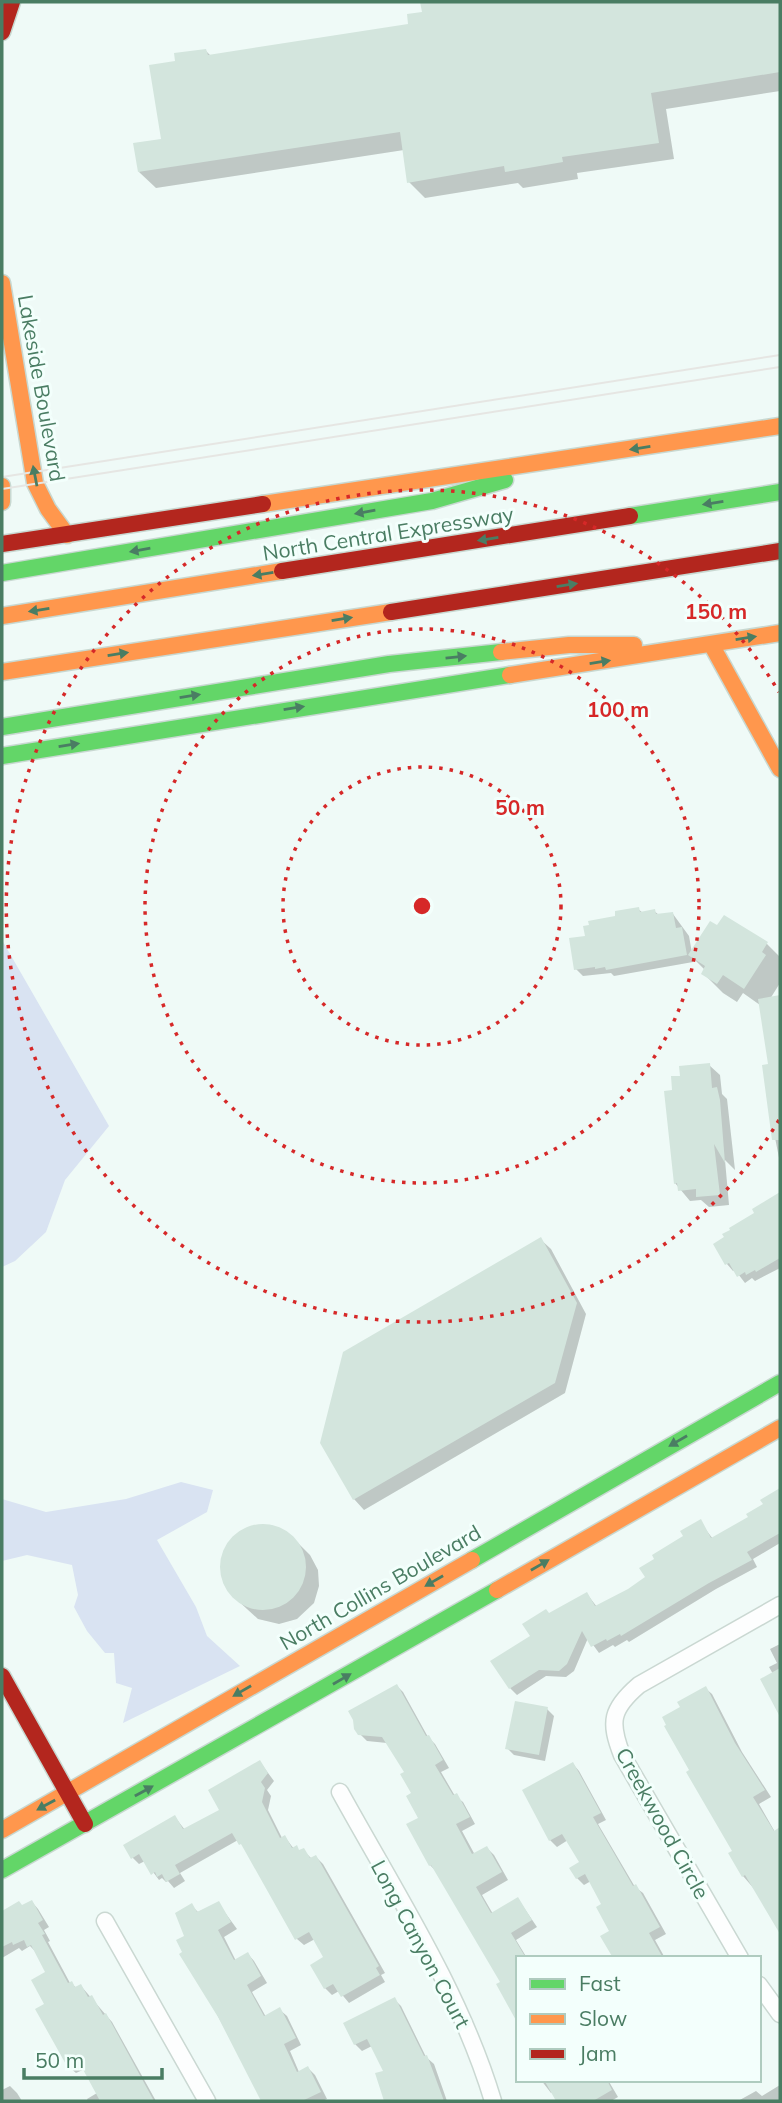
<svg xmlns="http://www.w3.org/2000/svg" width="782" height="2103" font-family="Mulish,sans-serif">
	<rect width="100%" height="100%" fill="#effaf7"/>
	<path fill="#d9e3f2" d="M2,940L109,1126L65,1180L46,1232L15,1261L2,1267Z
		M181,1482L213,1490L207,1512L157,1540L196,1607L207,1636L240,1666L123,1723L132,1688L116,1683L114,1653H105L87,1631L74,1607L78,1595L72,1565L27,1555L2,1561V1499L46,1512L126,1499Z"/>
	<path fill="#0003" d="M422,2H780V91L666,109L674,159L577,173L578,179L523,188L518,183L425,198L409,182L404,150L156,188L139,172L163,140L177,63L206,51L211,56L410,26L422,14Z
		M638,909L643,913L654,911L659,915L673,914L689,936L692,953L717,928L724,918L767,944L780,957V983L770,999L780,997V1163L766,1092L770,1065L760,1005L743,993L737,1002L723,993L703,973L705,970L693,958V962L614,976L611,973L583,976L576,969L587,937L617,917Z
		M709,1065L720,1075L722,1094L727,1099L735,1170L725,1160L729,1205L709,1207L701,1200L690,1201L675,1183L674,1091L682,1077Z
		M780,1194V1268L755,1281L752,1278L745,1283L735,1270L733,1271L727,1264L715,1244L757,1214L754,1209Z
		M540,1239L551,1249L586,1314L565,1393L364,1510L354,1499Z
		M780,1490V1543L753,1559L757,1567L716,1589L629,1642L627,1640L615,1647L613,1645L599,1653L588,1638L574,1671L566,1677L546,1676L517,1695L510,1688L532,1636L549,1615L587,1594L597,1607L629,1590L647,1578L700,1522L713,1539L750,1518L765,1505L762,1500Z
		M259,1525L281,1529L295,1540L310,1555L318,1570L319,1586L314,1603L297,1619L279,1624L258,1619L235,1598L222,1578L221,1566L224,1554L238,1533Z
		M780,1644V1710L777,1707L773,1674L769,1667L777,1663L770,1649Z
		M397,1686L403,1692L428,1737L435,1744L449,1768L441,1772L455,1796L463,1802L475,1824L462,1831L475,1855L487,1848L494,1855L508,1880L482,1895L493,1914L518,1899L537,1927L516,1940L527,1958H518L430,1865L407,1773L387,1743L367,1741L360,1734Z
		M705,1688L712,1694L742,1752L771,1797L759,1804L775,1832L780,1829V1930L762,1898L743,1876L734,1851L691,1771L682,1708Z
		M547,1709L554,1716L545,1761L514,1755L507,1748Z
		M260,1762L274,1781L267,1790L271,1796L268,1810L282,1838L285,1837L294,1849L300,1851L303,1850L312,1859L316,1857L323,1864L385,1973L381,1975L385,1982L349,2003L339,1991L332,1995L325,1988L326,1958L315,1939L304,1945L297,1939L247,1850L238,1840L180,1873L185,1881L174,1888L168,1881L166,1882L162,1878L159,1880L145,1861L139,1864L132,1857L175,1817L185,1830L221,1810Z
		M573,1764L579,1771L606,1820L598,1824L635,1887L643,1893L666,1934L655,1940L665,1958H616L612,1931L604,1905L591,1881L584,1885L577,1878L581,1862L568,1840L557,1847L550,1840Z
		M32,1902L38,1909L49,1927L44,1930L50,1941L48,1942L70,1983L77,1988L81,1986L112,2022L156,2101H88L87,2099L97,2093L85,2069L76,2073L69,2067L48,1973L36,1952L30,1946L22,1951L19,1948L2,1958V1913L19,1903L23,1907Z
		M218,1903L237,1929L224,1937L236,1961L248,1954L254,1961L267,1983L252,1992L266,2017L280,2010L287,2016L301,2045L290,2051L299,2072L308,2068L315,2075L327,2099L322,2101H263L184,1952L191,1905L198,1912Z
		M394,1999L401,2006L426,2057L434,2064L447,2101H386L377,2074L385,2072L372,2046L362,2051L355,2044L346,2024Z
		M541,2080H608L618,2097L611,2101H558L553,2092L551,2093Z
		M780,2085V2101H738L756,2091L762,2096Z
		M10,2086L17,2093L22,2101H2V2090Z"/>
	<path fill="#d3e5dd" d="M420,2H780V72L651,93L659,143L562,157L563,162L505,172L504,166L407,183L400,132L138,172L133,143L161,139L149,65L175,61L174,53L206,49L208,55L408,24L407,14L422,12Z
		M639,907L640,912L655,909L656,914L673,912L676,928L682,927L687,955L606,970L605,967L595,969V967L574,970L569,938L585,936L583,926L589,925L588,921L615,916V911Z
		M724,915L768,942L762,952L766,955L744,989L723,975L717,984L701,974L705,966L688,955L710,921L717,925Z
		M780,995V1140H772L762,1065L768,1064L758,999Z
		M710,1063L712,1088L717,1087L720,1100L725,1163L714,1144L720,1195L696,1197V1189L678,1191L677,1183L674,1184L664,1091L672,1090L671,1076H680L679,1066Z
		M780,1192V1258L756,1272L755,1270L746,1275L745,1272L737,1277L729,1263L725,1265L713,1244L724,1237L722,1234L730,1230L729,1228L754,1213L752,1209Z
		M541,1237L577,1303L555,1383L353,1500L320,1443L343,1352Z
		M780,1488V1533L747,1552L752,1560L709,1583L621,1636L620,1634L607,1641L606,1639L591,1647L582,1631L567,1664L559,1671L539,1670L509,1689L490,1661L530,1636L522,1624L546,1609L549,1613L587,1592L595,1606L628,1589L645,1577L639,1568L654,1559L652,1555L683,1536L680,1531L701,1519L711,1538L748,1517L746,1514L763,1504L760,1500Z
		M220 1567a43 43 0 1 1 86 0a43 43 0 1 1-86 0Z
		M780,1668V1717L760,1679Z
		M397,1684L426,1736L429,1735L443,1760L435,1765L453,1795L457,1793L470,1817L456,1824L472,1854L487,1846L502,1872L476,1887L491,1913L518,1897L532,1920L511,1933L526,1958H518V2024L496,1984L500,1982L431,1865L429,1866L406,1824L418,1818L406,1796L411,1793L400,1774L404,1772L382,1737L358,1735L354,1729L353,1720L348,1711Z
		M706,1686L735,1743L765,1790L753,1797L774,1831L780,1827V1934L745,1875L742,1877L728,1853L732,1851L686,1772L689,1770L664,1726L666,1725L662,1717L680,1707L677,1702Z
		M515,1701L548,1707L539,1755L505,1749Z
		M260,1760L268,1773L261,1782L265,1788L262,1802L280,1838L285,1835L292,1848L297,1845L299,1850L304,1848L310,1858L316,1855L379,1966L376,1968L380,1975L341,1997L333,1984L324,1989L310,1965L323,1957L309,1932L295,1940L241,1844L239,1845L232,1833L175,1865L180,1874L166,1882L162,1874L157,1877L155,1872L151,1875L139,1854L131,1859L123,1845L175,1815L183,1829L219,1810L208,1790Z
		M573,1762L601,1813L593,1817L633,1886L636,1884L660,1927L649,1933L663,1958H613L600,1936L609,1931L596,1907L601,1904L585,1874L576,1879L569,1868L579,1862L562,1834L549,1841L522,1790Z
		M32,1900L43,1920L38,1923L45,1934L42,1935L68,1983L72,1981L75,1987L81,1984L88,1997L92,1995L103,2015L106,2013L154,2101H100L79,2062L68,2068L35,2009L44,2004L31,1980L45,1972L31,1945L27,1947L24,1940L13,1945L12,1942L2,1947V1911L19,1901L22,1905Z
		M219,1901L231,1922L218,1930L234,1960L248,1952L261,1976L247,1985L264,2016L280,2007L296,2038L284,2044L297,2072L308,2066L321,2092L302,2101H261L218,2017L179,1954L182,1952L176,1940L184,1936L175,1913L192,1903L197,1912Z
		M395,1997L424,2056L427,2055L444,2101H384L375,2073L383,2071L367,2039L354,2045L343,2023Z
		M544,2080H607L612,2090L593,2101H556Z"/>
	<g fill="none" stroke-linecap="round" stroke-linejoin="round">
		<defs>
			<path id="street" d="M340,1792C395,1892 460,1991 493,2101
				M105,1921L207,2101
				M740,1958L622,1755C609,1722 611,1709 639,1685L780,1605
				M759,1985L780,2014"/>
			<path id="fast" d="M630,516L780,492
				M2,573L432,501L505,480
				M2,727L389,664L501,652
				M2,756L510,675
				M472,1560L780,1383
				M2,1870L497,1590"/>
			<path id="slow" d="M2,283L35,483L48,509L67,535
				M2,486V502
				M263,504L780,426
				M2,616L282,571
				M711,644L780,769
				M501,652L569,645H634
				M2,672L391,612
				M510,675L780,633
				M497,1590L780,1428
				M2,1830L472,1560"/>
			<path id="jam" d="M2,32L12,2
				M2,544L263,504
				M282,571L630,516
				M391,612L780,551
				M2,1676L85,1824"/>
		</defs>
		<use href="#street" stroke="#cad8d2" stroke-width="19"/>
		<use href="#fast" stroke="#c8d8d1" stroke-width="19"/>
		<use href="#slow" stroke="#c8d8d1" stroke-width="19"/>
		<use href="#jam" stroke="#c8d8d1" stroke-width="19"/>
		<use href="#street" stroke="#fdfefe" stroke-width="16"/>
		<use href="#fast" stroke="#63d668" stroke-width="16"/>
		<use href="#slow" stroke="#ff974d" stroke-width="16"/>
		<use href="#jam" stroke="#b3261e" stroke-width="16"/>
		<path stroke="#e6e6e3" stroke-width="2" d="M2,477L780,355
			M2,489L780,367"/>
	</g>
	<defs><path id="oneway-solid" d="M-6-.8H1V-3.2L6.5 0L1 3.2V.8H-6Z" transform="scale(1.75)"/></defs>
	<g fill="#4a7d63">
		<use href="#oneway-solid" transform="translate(640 448) rotate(171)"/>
		<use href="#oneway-solid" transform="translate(35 476) rotate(-101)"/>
		<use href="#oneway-solid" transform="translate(713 503) rotate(171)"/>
		<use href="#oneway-solid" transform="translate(365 512) rotate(170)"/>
		<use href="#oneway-solid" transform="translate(488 539) rotate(171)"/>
		<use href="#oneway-solid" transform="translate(140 550) rotate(170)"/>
		<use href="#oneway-solid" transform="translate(263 574) rotate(171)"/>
		<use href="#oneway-solid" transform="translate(567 585) rotate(-9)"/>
		<use href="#oneway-solid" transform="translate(39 610) rotate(171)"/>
		<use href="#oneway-solid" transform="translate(342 619) rotate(-9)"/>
		<use href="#oneway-solid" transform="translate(746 638) rotate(-9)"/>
		<use href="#oneway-solid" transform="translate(118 654) rotate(-9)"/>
		<use href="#oneway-solid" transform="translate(456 657) rotate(-6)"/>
		<use href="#oneway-solid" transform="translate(600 662) rotate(-9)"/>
		<use href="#oneway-solid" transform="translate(190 696) rotate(-9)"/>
		<use href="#oneway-solid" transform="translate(294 708) rotate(-9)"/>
		<use href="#oneway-solid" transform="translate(69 745) rotate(-9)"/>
		<use href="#oneway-solid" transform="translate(678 1441) rotate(150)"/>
		<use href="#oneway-solid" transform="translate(540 1565) rotate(-30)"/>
		<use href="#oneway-solid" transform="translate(434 1581) rotate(150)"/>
		<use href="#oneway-solid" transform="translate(342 1679) rotate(-30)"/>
		<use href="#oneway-solid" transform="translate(242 1691) rotate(150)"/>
		<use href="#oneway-solid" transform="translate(144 1791) rotate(-29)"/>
		<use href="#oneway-solid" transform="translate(46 1805) rotate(151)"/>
	</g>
	<g fill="none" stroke="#d62828" stroke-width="3.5" stroke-dasharray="3.5 7">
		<circle cx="422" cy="906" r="139"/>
		<circle cx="422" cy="906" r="277"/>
		<path d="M779 1120A416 416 0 1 1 779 692"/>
	</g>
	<g text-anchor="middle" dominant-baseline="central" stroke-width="6" stroke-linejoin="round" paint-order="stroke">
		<g font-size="21" fill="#4a7d63" stroke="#f3fffc">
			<text transform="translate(42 388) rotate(80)">Lakeside Boulevard</text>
			<text transform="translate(388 533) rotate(-9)">North Central Expressway</text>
			<text transform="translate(380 1587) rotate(-30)">North Collins Boulevard</text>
			<text transform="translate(663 1823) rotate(61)">Creekwood Circle</text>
			<text transform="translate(421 1944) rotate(62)">Long Canyon Court</text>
		</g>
	</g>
	<circle cx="422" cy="906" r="10" fill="#d62828" stroke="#f3fffc" stroke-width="3.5"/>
	<g font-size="21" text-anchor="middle" font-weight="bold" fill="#d62828" stroke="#f3fffc" stroke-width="6" stroke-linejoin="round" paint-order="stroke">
		<text x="716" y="619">150 m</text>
		<text x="618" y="717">100 m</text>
		<text x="520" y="815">50 m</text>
	</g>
	<rect width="782" height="2103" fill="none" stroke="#4a7d63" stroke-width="7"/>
	<rect x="516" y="1956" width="245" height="126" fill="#f3fffc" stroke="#afcbbf" stroke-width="2"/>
	<rect x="530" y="1979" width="35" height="10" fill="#63d668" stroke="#afcbbf" stroke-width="2"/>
	<text x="579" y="1991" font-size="21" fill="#4a7d63">Fast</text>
	<rect x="530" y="2014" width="35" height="10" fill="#ff974d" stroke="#afcbbf" stroke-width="2"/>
	<text x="579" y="2026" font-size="21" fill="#4a7d63">Slow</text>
	<rect x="530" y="2049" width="35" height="10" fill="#b3261e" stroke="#afcbbf" stroke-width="2"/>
	<text x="579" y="2061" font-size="21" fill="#4a7d63">Jam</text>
	<path d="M24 2068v10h138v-10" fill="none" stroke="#4a7d63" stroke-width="3.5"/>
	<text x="35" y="2068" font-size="21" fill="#4a7d63" stroke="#f3fffc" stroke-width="5" paint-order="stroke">50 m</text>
</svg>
